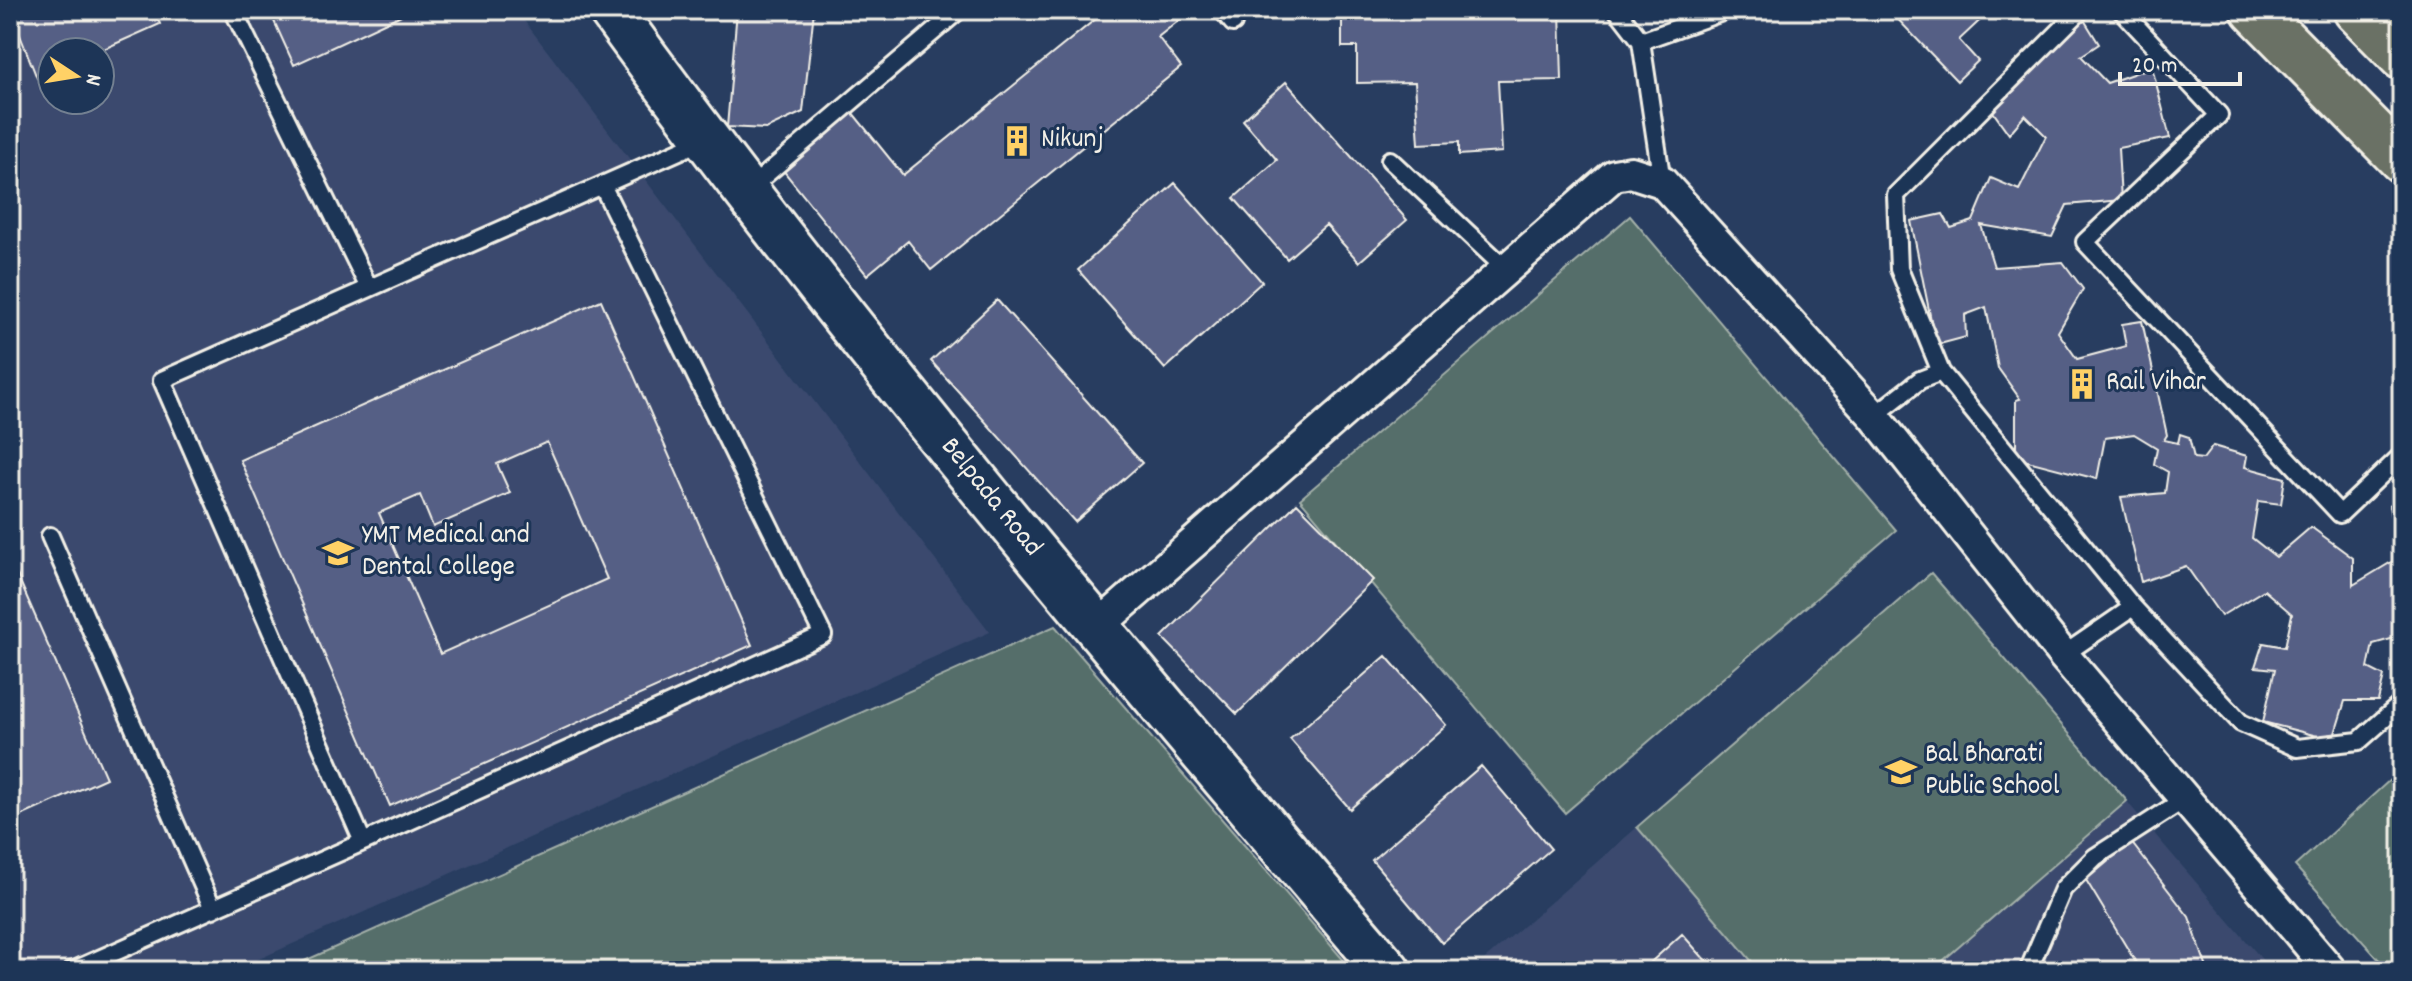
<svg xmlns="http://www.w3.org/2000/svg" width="2412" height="981" font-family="Dekko,sans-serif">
	<rect width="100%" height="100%" fill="#283d60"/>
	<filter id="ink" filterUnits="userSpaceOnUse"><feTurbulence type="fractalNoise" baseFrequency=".0125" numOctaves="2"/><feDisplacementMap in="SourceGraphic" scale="16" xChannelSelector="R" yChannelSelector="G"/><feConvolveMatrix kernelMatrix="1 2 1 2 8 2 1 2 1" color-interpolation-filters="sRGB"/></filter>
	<g filter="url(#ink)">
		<path fill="#3a4a6e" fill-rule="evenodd" d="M10,10H516L990,632L232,971H10ZM52,52H100V100H52Z
			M1931,573L2272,971H1471Z"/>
		<path fill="#546e6a" stroke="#a4b0a9" stroke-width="2" d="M1630,216L1896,530L1565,813L1300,499Z
			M1931,573L2127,801L1931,971H1760L1637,827Z
			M1055,626L1353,971H282Z
			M2402,769V971H2389L2295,866Z"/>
		<path fill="#555e85" stroke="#f4f1e8" stroke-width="2" fill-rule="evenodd" d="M10,10H154L160,24L97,52H52V72L37,78Z
			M269,10H412L294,65Z
			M737,10H814L803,112L766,129L727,127Z
			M1092,10H1192L1158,37L1181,67L931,270L908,241L867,275L782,169L852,112L903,175L1098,17Z
			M1342,10H1560L1562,80L1498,81L1502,152L1459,155V142L1419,144L1415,82L1357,83V47H1342Z
			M1889,10H1991L1959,40L1978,61L1957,81Z
			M2083,18L2099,44L2081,56L2107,83L2152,67L2170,138L2118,148L2121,200L2067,205L2052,237L1981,225L1994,267L2063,262L2083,289L2058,332L2077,359L2126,346L2122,324L2142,321L2167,435L2164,440L2178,443L2180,434L2189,437L2194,458L2203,459L2213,446L2247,456L2245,467L2285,478L2281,504L2258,501L2252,538L2276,557L2311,527L2353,558V585L2398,558L2389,505L2402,499V636L2373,644L2368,668L2384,676L2378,701H2345L2333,740L2263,722L2275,669L2255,667L2263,643L2285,647L2292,614L2264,590L2221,616L2186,566L2141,582L2121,497L2165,493L2168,472L2154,464L2157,448L2134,434L2105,438L2097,479L2016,458V400L2020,399L1998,368L1986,307L1965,315L1966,337L1936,345L1911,221L1943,214L1951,228L1973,221L1991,178L2019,190L2046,136L2025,115L2009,134L1991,109Z
			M1286,82L1407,220L1359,262L1326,225L1287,259L1234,198L1277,160L1243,120Z
			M1175,183L1262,282L1165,369L1078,270Z
			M601,300L752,645L390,806L240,460ZM547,442L607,579L440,654L379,513L420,495L433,527L510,493L497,464Z
			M997,300L1142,463L1075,522L931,361Z
			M1297,503L1373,580L1237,714L1162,637Z
			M15,570L106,778L10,821V572Z
			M1386,656L1446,725L1350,809L1290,739Z
			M1481,766L1551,849L1442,943L1372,860Z
			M2131,842L2189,917L2208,971H2141L2086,880Z
			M1682,934L1715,971H1641Z"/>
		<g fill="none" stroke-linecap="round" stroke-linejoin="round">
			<defs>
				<path id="lane" d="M233,10L369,288
					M1222,10L1233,23
					M1617,10L1641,41L1662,182
					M2081,10L1896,195L1899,269L1941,372L2133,607L2241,723L2297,748L2359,741L2402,703
					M2121,10L2219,115L2085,242L2340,514L2402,455
					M1641,41L1728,10
					M1390,160L1506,269
					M749,189L959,10
					M1874,416L1920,380L1941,372
					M50,536L213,909
					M2063,655L2133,607
					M363,842L823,635L602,185
					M72,971L363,842L162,380L704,140
					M2028,971L2063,889L2095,857L2185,799"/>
				<path id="street" d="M1096,628L1614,175L1631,172L1662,182L1874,416L2063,655L2331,971"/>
				<path id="secondary" d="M611,10C853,344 1121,658 1388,971"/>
				<path id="primary" d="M2254,10L2402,160
					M2356,10L2402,57"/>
			</defs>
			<use href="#lane" stroke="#f4f1e8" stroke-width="22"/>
			<use href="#street" stroke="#f4f1e8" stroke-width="36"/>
			<use href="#secondary" stroke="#f4f1e8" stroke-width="50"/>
			<use href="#primary" stroke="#f4f1e8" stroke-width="50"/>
			<use href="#lane" stroke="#1d3557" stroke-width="16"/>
			<use href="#street" stroke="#1d3557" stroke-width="30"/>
			<use href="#secondary" stroke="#1d3557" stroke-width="44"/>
			<use href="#primary" stroke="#6b7165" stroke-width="44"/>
		</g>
	</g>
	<defs>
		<symbol id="building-bare" viewBox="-9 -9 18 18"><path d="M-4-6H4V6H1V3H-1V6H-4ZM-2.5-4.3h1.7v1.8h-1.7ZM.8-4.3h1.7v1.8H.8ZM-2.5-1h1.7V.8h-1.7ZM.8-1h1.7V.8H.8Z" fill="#ffd166" stroke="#1d3557" stroke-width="2.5" paint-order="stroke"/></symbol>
		<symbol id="university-bare" viewBox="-9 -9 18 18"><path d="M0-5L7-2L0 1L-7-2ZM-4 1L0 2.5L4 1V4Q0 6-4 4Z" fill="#ffd166" stroke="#1d3557" stroke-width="2.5" paint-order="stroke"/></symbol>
		<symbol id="school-bare" viewBox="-9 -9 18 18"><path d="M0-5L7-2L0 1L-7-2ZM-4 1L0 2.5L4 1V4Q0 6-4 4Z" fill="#ffd166" stroke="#1d3557" stroke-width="2.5" paint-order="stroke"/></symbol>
	</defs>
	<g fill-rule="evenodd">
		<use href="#building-bare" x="995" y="119" width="44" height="44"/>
		<use href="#building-bare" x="2060" y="362" width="44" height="44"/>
		<use href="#university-bare" x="316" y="531" width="44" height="44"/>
		<use href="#school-bare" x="1879" y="750" width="44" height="44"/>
	</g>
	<g text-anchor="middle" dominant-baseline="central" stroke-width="6" stroke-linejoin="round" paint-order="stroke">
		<g font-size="28" fill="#f4f1e8" stroke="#1d3557" text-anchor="start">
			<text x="1041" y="141">Nikunj</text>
			<text x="2106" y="384">Rail Vihar</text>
			<text x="362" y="537">YMT Medical and<tspan x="362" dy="32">Dental College</tspan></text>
			<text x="1925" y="756">Bal Bharati<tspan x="1925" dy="32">Public School</tspan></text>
		</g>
		<g font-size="28" fill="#f4f1e8" stroke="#1d3557">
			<text transform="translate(990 498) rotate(51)">Belpada Road</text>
		</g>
	</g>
	<rect width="2412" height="981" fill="none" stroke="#1d3557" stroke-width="40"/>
	<rect x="20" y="20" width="2372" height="941" fill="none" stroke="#f4f1e8" stroke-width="3" filter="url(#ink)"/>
	<g transform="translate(76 76) rotate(102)"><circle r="38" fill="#1d3557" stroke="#738091" stroke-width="2"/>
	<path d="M0-6L14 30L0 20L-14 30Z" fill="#ffd166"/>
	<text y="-12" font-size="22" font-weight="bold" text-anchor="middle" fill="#f4f1e8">N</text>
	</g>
	<path d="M2120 72v12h120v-12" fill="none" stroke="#f4f1e8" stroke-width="4"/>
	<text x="2132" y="72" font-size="24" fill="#f4f1e8" stroke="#1d3557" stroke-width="6" paint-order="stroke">20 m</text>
</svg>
